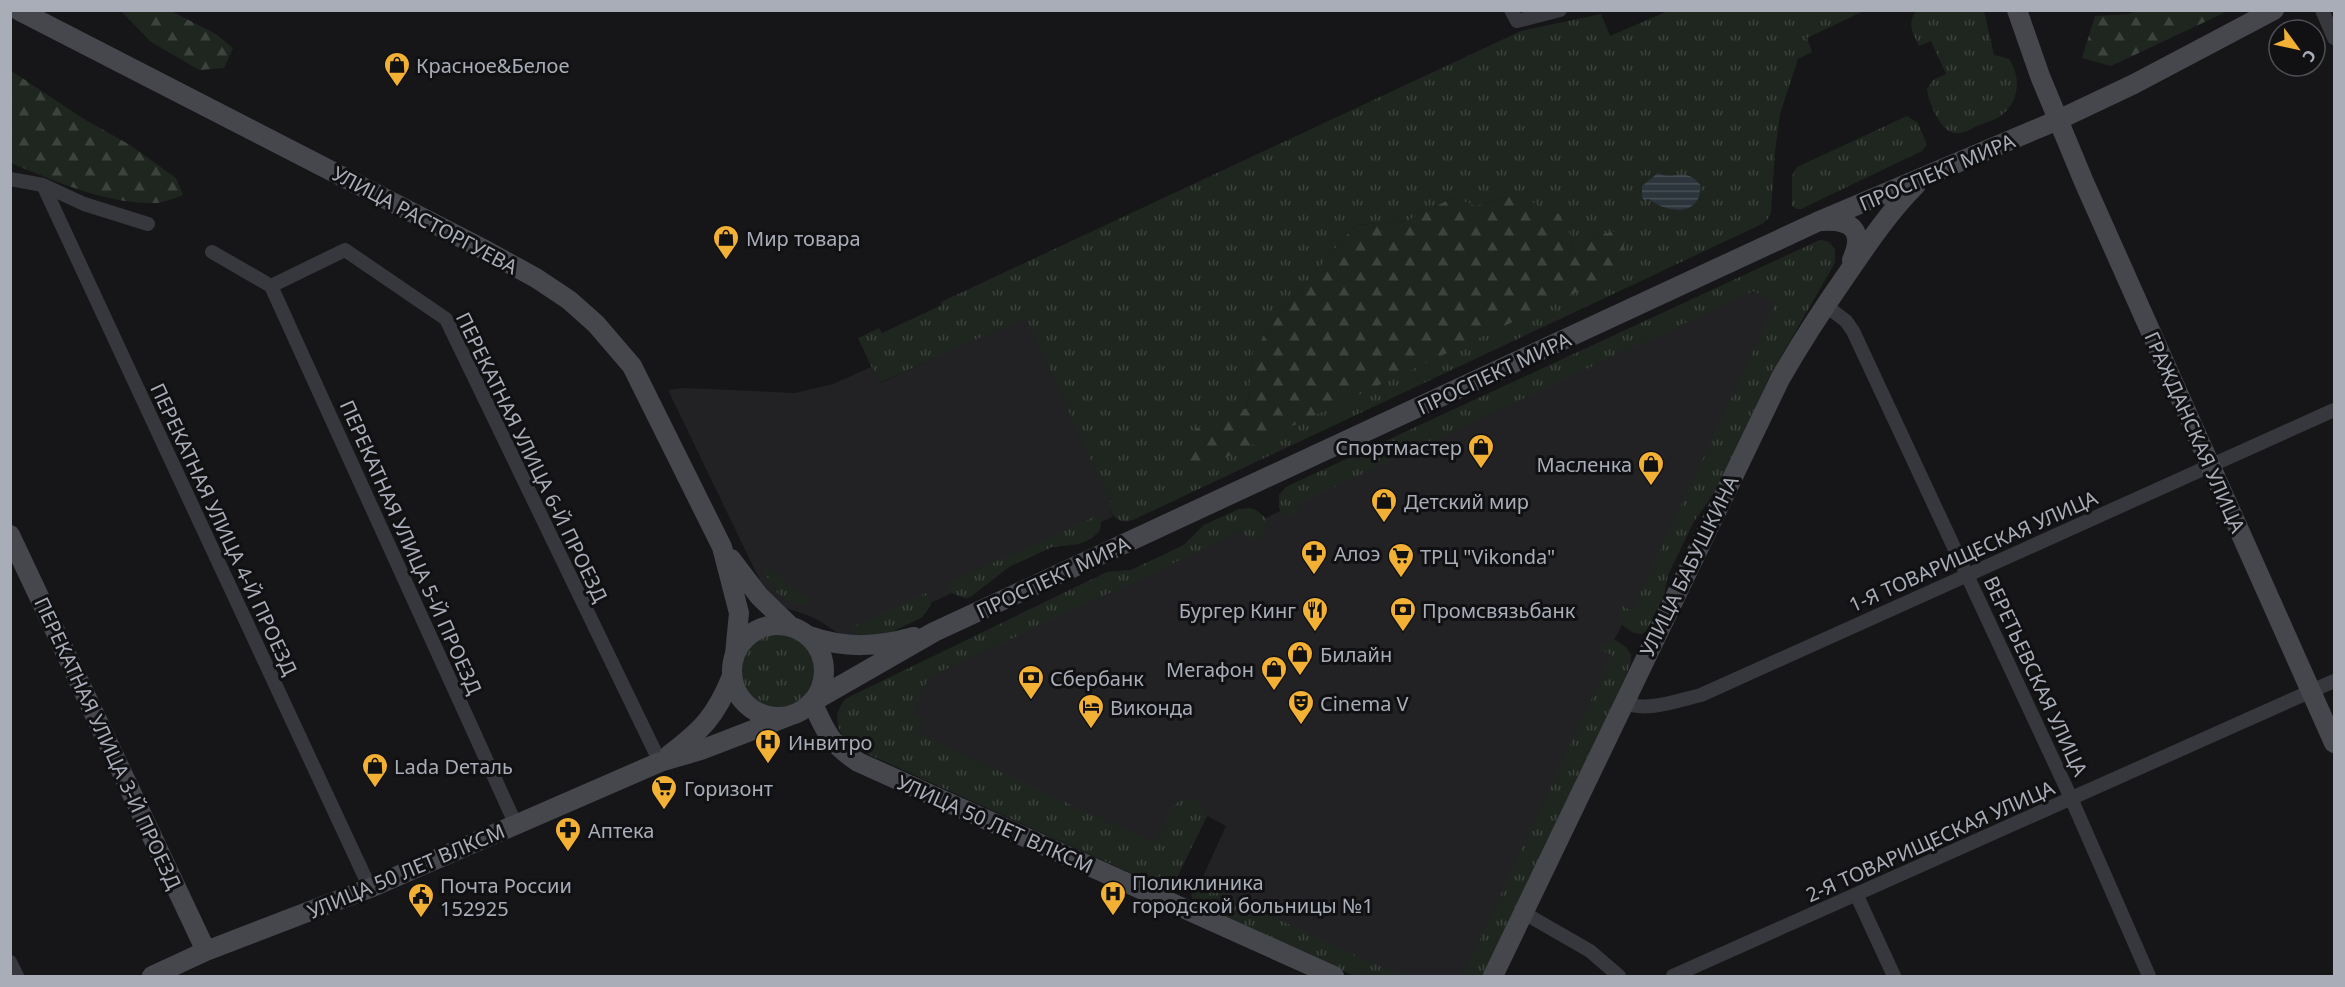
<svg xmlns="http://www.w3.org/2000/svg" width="2345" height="987" font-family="'Noto Sans',sans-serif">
	<defs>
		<pattern id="grass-tufts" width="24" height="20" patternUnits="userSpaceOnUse" patternTransform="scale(1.5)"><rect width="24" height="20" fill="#1e261f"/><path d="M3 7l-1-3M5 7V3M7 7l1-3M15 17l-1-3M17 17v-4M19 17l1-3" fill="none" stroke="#3c433d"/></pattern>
		<pattern id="forest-firs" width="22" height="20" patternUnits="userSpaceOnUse" patternTransform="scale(1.5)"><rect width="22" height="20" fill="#1e261f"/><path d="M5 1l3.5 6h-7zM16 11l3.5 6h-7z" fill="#3c433d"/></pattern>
		<pattern id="water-rules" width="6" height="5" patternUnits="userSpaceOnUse" patternTransform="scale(1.5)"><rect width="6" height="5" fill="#2c353c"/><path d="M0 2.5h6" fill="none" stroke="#485056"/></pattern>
	</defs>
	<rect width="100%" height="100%" fill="#161618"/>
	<path fill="#222225" d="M1820,240L1829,242L1835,249V262L1832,268L1769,377L1720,484L1693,523L1668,575L1662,605L1646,631L1642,634L1634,633L1622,625L1614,640L1626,647L1631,654V663L1484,976H1354L1192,898L1193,889L1197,882L1200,883L1226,826L1207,816L1178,876L1173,885L1164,888L839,731L837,715L842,703L847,698L1107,572L1131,570L1184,545L1204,525L1239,509L1256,510L1266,518L1280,511L1279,495L1286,487Z
		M1026,316L1112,505L1108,506L1113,517L1101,522L1099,532L1092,538L1079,544L1052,547L1009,567L970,597L964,598L952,593L931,603L928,610L921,618L865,638L839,634L820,621L805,614L788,609L773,601L764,589L668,390L685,388L795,393L833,384L871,367L880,383Z"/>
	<path fill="url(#grass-tufts)" fill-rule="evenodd" d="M1917,10L1984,11L1994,55L2009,59C2022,78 2019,104 1999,117C1992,121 1984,123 1977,126C1969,130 1960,136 1951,132C1939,128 1928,100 1927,89L1933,80L1946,74L1931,41L1919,46C1913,33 1906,23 1917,10Z
		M1668,11H1864L1807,38L1812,52L1798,59L1780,114L1775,152L1771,212L1768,219L1762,224L1133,520C1119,524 1113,518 1108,506L1111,504L1026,317L879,383L858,338L879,328L882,333L942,305L941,302L1521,31L1601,14L1610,36ZM1516,195L1570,234L1574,252L1599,235L1621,271L1247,408L1253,353L1271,325L1355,225L1407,221L1454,197L1475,206Z
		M1907,116L1918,123L1927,145L1922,151L1801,209H1797L1792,206V176L1797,167Z
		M1820,240C1836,241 1838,256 1832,268L1769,377L1720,484L1693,523L1668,575L1662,605L1651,625L1642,634C1625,632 1616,622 1620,605L1632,611L1776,302L1753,291L1300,503L1299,507L1292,515H1284L1279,507V495L1286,487Z
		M1250,508L1256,510L1266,519L1267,530L1260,538L1251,539L1240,532L929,677L911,714L923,720L917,733L1155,844C1163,830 1172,788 1195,801C1201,804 1205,809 1207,816L1173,885L1164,888L850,746C837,732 831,713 847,698L1107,572L1131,570L1184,545L1204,525L1239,509Z
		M1098,515L1101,527L1092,538L1079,544L1052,547L1009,567L970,597L964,598L952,593L947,584Z
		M767,566L808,600L809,606C781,600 776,596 764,570Z
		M926,593L931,605L921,618L881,637H856L852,627Z
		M738 671a40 40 0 1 1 80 0a40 40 0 1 1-80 0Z
		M1614,640C1631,647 1633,658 1627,673L1484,976H1463L1612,655L1598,648Z
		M1197,882L1200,883L1401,976H1354L1199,906L1194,904L1191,895Z"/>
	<path fill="url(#forest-firs)" d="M2137,10H2228V11L2111,66L2082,58L2095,16L2129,14Z
		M121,11H171L216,34L233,48L224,68L199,70L151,42Z
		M10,70L84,119L130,145L176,178L183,195C175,198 165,202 157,203C109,205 54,181 11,163Z
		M1516,195L1559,214L1570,234L1574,252L1599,235L1626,229L1621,271L1184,477L1195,429L1247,408L1253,353L1271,325L1355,225L1407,221L1454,197L1475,206Z"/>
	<path fill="url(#water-rules)" d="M1658,173C1672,181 1687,166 1700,185C1702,218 1666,213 1649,199L1644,200L1642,197V186Z"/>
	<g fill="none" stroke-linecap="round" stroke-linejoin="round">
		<path stroke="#37383d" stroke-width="14" d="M1511,10L1517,21L1560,10
			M2322,10L2334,38
			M10,179L43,185L84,204L148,224
			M43,185L370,888
			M212,252L271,286
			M271,286L345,250L446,319L660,762
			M271,286L516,825
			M1825,305L1846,321L1853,331L2071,798L2149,976
			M1623,703C1649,712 1675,701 1701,695L2334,410
			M1857,896L1894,976
			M1524,913L1590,951L1619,976
			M10,962L17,976
			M1673,976L2334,681"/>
		<path stroke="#45474d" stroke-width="20" d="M18,10L485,250L536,278L569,300L596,324L632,366L722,547L739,613L735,654
			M2017,10L2040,76L2084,182L2334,743
			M1822,221C1852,219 1865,231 1852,260
			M10,535L206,951
			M731,559L759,596L790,626
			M732 671a46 46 0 1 1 92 0a46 46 0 1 1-92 0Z
			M809,636C846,649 877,647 914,637
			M669,755C702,730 716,716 732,676
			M152,976L206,951L370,888L660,762L701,750L789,716
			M1334,976L858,762C829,742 827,734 812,702L934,632L1817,222L2058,120L2134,84L2274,10
			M1493,976L1780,379C1800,344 1822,310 1845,277C1867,245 1888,213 1916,185"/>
	</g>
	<defs>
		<symbol id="shop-pin" viewBox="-11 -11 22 30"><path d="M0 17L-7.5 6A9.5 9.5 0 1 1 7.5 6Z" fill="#f2b134" stroke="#111113"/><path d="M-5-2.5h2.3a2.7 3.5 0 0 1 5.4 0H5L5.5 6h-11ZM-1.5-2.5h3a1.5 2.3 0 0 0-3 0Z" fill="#111"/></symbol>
		<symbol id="pharmacy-pin" viewBox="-11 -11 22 30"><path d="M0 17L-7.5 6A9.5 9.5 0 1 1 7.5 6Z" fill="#f2b134" stroke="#111113"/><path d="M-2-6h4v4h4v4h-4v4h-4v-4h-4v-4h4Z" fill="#111"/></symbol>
		<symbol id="supermarket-pin" viewBox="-11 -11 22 30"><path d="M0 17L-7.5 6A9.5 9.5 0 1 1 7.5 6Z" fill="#f2b134" stroke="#111113"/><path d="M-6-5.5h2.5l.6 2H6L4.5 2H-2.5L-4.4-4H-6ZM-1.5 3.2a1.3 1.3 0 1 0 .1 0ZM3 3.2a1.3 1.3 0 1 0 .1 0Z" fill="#111"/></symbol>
		<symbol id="restaurant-pin" viewBox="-11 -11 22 30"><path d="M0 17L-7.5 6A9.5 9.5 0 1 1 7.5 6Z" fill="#f2b134" stroke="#111113"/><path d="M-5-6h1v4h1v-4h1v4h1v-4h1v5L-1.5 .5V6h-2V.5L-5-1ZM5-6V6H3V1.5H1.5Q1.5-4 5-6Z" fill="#111"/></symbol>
		<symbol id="bank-pin" viewBox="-11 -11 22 30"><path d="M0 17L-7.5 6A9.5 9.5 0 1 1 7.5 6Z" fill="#f2b134" stroke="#111113"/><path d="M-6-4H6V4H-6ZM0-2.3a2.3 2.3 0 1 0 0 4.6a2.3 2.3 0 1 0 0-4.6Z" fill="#111"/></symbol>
		<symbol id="theatre-pin" viewBox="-11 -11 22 30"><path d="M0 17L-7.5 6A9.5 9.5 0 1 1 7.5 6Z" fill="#f2b134" stroke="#111113"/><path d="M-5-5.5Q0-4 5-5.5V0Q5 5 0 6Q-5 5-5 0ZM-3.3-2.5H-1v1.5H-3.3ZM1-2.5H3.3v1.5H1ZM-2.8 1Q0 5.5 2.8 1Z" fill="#111"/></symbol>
		<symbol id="hotel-pin" viewBox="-11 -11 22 30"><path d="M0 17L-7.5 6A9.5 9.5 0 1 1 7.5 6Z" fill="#f2b134" stroke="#111113"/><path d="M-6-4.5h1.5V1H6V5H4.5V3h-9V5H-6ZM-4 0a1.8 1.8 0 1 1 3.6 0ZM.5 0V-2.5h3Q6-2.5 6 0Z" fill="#111"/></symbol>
		<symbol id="hospital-pin" viewBox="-11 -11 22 30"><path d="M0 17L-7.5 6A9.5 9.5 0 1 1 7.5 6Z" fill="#f2b134" stroke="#111113"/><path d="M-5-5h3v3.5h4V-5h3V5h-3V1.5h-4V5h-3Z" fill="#111"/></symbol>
		<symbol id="civic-pin" viewBox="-11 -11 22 30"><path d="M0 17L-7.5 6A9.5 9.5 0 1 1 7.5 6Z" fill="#f2b134" stroke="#111113"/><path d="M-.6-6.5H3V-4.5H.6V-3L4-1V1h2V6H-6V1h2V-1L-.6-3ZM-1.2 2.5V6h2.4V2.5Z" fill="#111"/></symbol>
	</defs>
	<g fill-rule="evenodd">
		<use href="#shop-pin" x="382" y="50" width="30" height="40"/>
		<use href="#shop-pin" x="711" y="223" width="30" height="40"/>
		<use href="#shop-pin" x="1466" y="432" width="30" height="40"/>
		<use href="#shop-pin" x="1636" y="449" width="30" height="40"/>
		<use href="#shop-pin" x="1369" y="486" width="30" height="40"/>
		<use href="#pharmacy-pin" x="1299" y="538" width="30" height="40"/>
		<use href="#supermarket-pin" x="1386" y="541" width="30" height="40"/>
		<use href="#restaurant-pin" x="1300" y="595" width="30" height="40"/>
		<use href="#bank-pin" x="1388" y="595" width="30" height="40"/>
		<use href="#shop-pin" x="1285" y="639" width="30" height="40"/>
		<use href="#shop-pin" x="1259" y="654" width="30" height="40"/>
		<use href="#bank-pin" x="1016" y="663" width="30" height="40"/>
		<use href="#theatre-pin" x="1286" y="688" width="30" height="40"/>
		<use href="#hotel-pin" x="1076" y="692" width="30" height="40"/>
		<use href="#hospital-pin" x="753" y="727" width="30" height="40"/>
		<use href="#shop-pin" x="360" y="751" width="30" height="40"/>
		<use href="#supermarket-pin" x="649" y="773" width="30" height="40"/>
		<use href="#pharmacy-pin" x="553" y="815" width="30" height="40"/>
		<use href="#hospital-pin" x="1098" y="879" width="30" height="40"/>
		<use href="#civic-pin" x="406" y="881" width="30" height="40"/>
	</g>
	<g text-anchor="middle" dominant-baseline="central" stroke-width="6" stroke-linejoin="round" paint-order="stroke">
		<g font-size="20" fill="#a8adb8" stroke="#111113" text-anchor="start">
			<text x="416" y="65">Красное&amp;Белое</text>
			<text x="746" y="238">Мир товара</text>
			<text x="1462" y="447" text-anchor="end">Спортмастер</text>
			<text x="1632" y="464" text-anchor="end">Масленка</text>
			<text x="1404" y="501">Детский мир</text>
			<text x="1334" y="553">Алоэ</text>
			<text x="1420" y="556">ТРЦ "Vikonda"</text>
			<text x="1296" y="610" text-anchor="end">Бургер Кинг</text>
			<text x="1422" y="610">Промсвязьбанк</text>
			<text x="1320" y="654">Билайн</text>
			<text x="1254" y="669" text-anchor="end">Мегафон</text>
			<text x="1050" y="678">Сбербанк</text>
			<text x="1320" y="703">Cinema V</text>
			<text x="1110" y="707">Виконда</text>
			<text x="788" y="742">Инвитро</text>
			<text x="394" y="766">Lada Dеталь</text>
			<text x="684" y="788">Горизонт</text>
			<text x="588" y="830">Аптека</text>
			<text x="1132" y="882">Поликлиника<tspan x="1132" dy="23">городской больницы №1</tspan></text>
			<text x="440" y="885">Почта России<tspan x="440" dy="23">152925</tspan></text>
		</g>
		<g font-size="20" fill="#a8adb8" stroke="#111113">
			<text transform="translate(1937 172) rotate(-23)">ПРОСПЕКТ МИРА</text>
			<text transform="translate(425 220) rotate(28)">УЛИЦА РАСТОРГУЕВА</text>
			<text transform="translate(1494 373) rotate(-25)">ПРОСПЕКТ МИРА</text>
			<text transform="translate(2195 432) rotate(66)">ГРАЖДАНСКАЯ УЛИЦА</text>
			<text transform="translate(532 457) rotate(64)">ПЕРЕКАТНАЯ УЛИЦА 6-Й ПРОЕЗД</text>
			<text transform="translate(224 529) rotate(65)">ПЕРЕКАТНАЯ УЛИЦА 4-Й ПРОЕЗД</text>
			<text transform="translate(411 547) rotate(66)">ПЕРЕКАТНАЯ УЛИЦА 5-Й ПРОЕЗД</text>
			<text transform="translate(1973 551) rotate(-24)">1-Я ТОВАРИЩЕСКАЯ УЛИЦА</text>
			<text transform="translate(1689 566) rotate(-64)">УЛИЦА БАБУШКИНА</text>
			<text transform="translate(1053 577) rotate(-25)">ПРОСПЕКТ МИРА</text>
			<text transform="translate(2036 676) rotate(65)">ВЕРЕТЬЕВСКАЯ УЛИЦА</text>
			<text transform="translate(108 743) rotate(65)">ПЕРЕКАТНАЯ УЛИЦА 3-Й ПРОЕЗД</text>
			<text transform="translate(995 824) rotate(24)">УЛИЦА 50 ЛЕТ ВЛКСМ</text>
			<text transform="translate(1930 841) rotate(-24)">2-Я ТОВАРИЩЕСКАЯ УЛИЦА</text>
			<text transform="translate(406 871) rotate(-23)">УЛИЦА 50 ЛЕТ ВЛКСМ</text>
		</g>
	</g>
	<rect width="2345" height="987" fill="none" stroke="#a8adb8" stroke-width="24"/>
	<g transform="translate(2297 48) rotate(123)"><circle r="28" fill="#111113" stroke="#4d4f55" stroke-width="1.5"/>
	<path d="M0-4.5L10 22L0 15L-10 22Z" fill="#f2b134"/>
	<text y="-9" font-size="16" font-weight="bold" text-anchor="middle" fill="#a8adb8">С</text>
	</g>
</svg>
